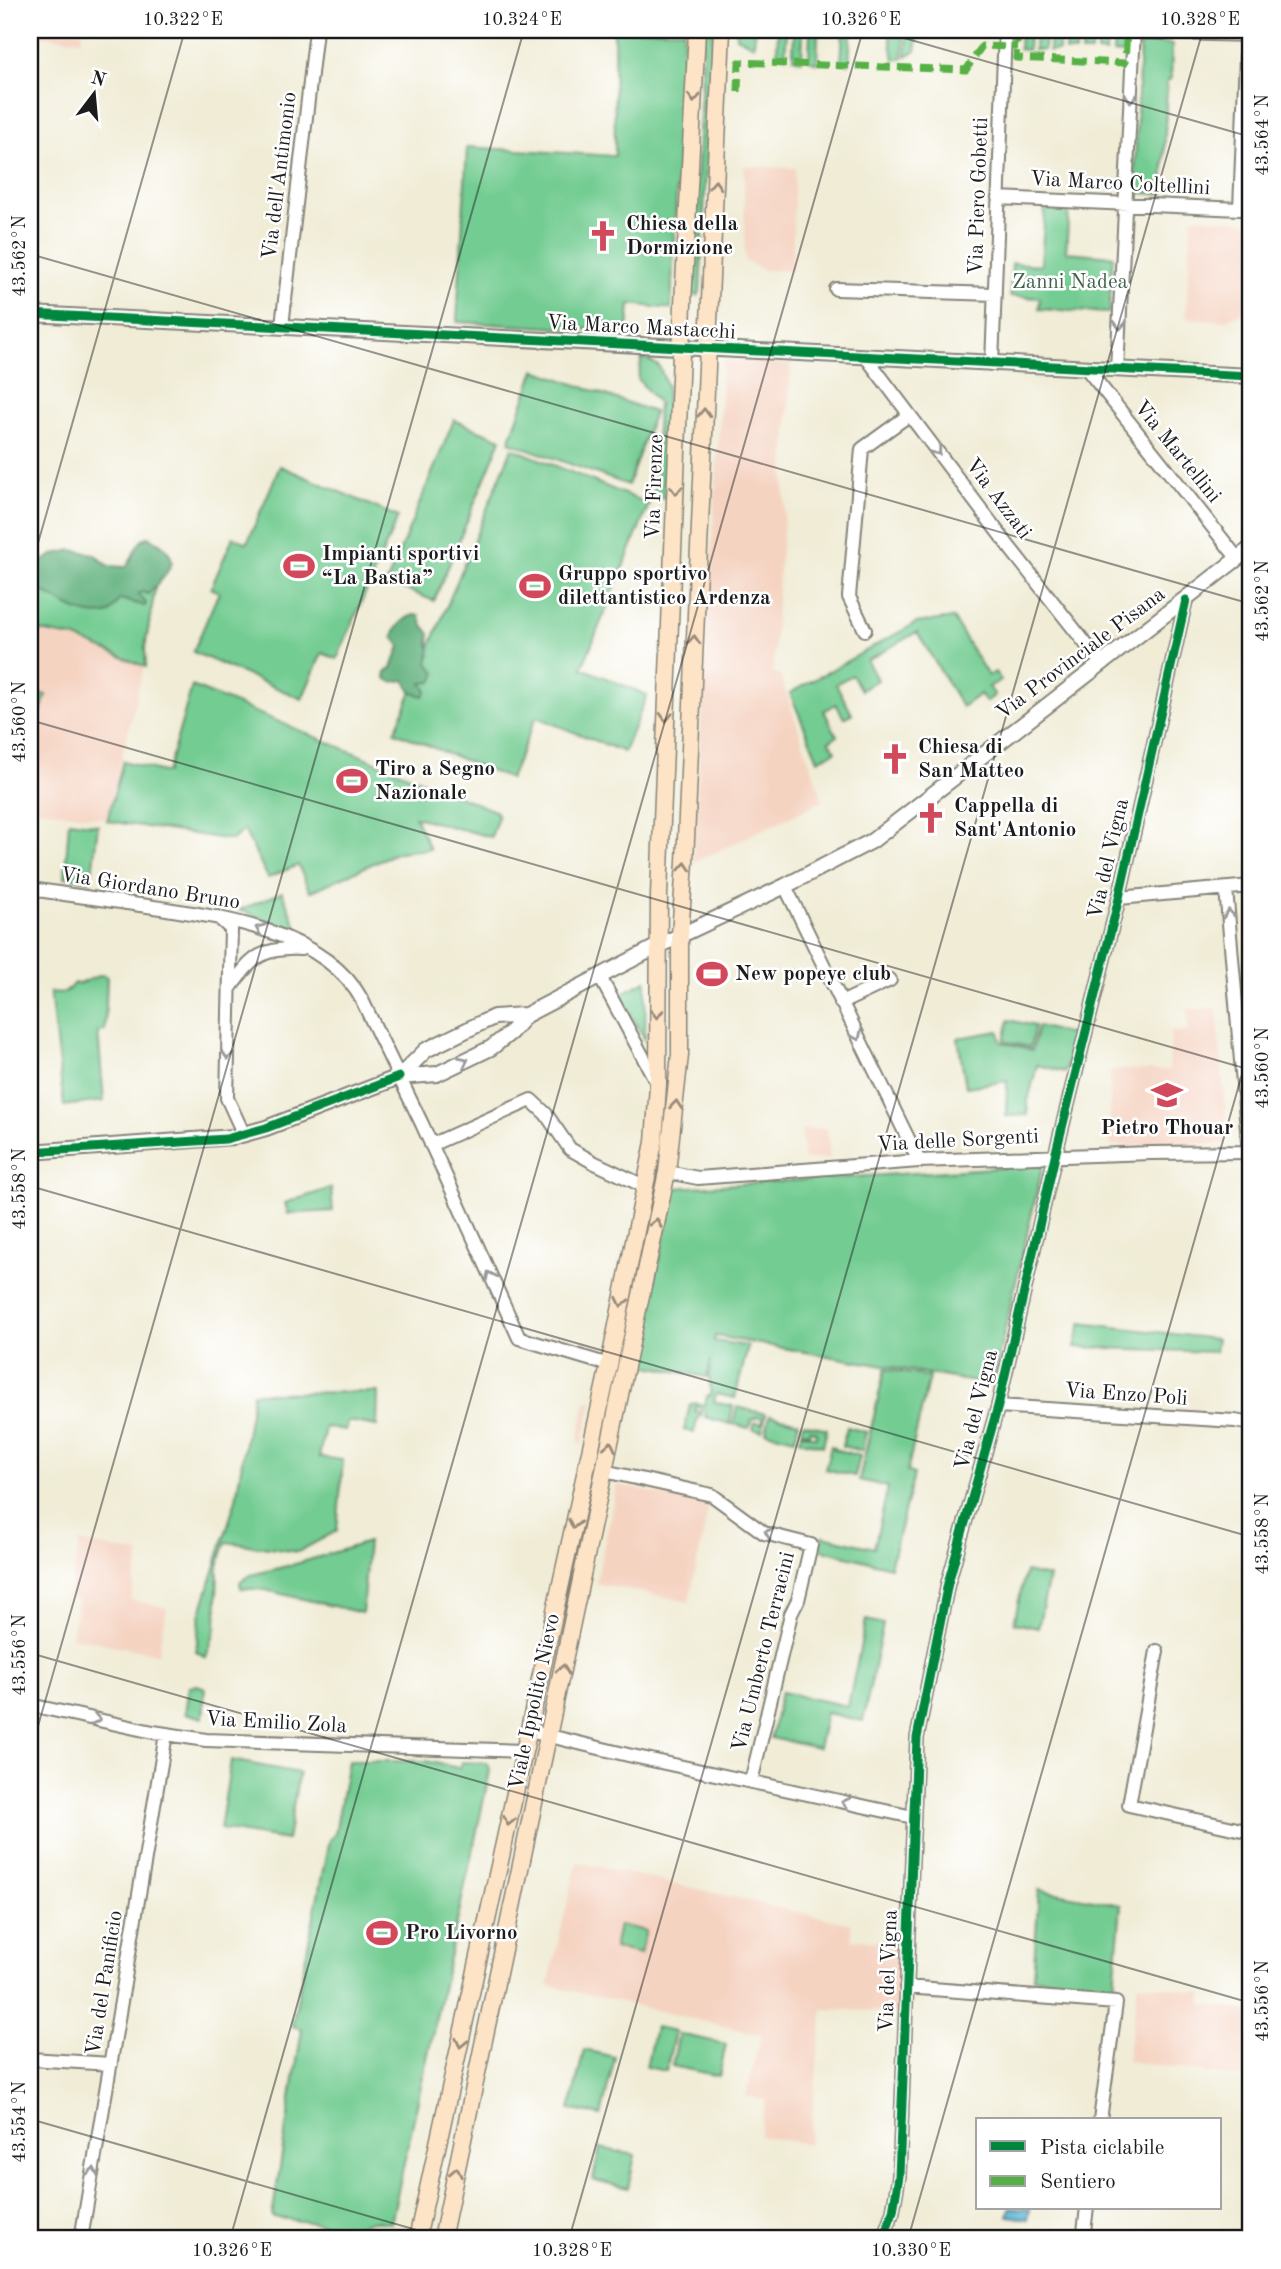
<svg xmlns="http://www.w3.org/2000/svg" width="1281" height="2269" font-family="'Old Standard TT',serif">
	<rect width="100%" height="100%" fill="#fff"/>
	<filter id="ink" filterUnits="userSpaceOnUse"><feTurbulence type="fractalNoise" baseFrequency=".0143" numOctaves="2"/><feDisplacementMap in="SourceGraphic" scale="14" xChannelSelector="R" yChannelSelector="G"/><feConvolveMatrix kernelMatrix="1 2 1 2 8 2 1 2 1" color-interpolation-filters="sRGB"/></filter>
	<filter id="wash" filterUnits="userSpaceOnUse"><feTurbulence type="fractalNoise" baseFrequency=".00686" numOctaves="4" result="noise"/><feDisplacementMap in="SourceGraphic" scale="28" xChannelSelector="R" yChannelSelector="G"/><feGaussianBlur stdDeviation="1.57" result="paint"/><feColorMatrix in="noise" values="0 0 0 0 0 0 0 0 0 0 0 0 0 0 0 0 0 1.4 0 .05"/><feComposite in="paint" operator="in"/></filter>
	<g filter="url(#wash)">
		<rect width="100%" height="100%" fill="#f0ecd6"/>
		<path fill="#f5d3c1" d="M30,30H83L81,40L30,35Z
			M744,166L795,168L792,271L763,270L745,261Z
			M1192,217L1251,222V304H1245L1243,312L1225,321L1186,318Z
			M726,360L791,364L784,479L785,508L778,584L773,673L780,675L823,801L693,863L723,362Z
			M30,630L76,640L144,667L106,819L30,808V761L47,694L30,689Z
			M1217,1008L1228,1143L1110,1146V1070H1169L1171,1032L1188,1031L1187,1009Z
			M827,1128L830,1158L804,1160L801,1130Z
			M592,1400L582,1446L578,1440L586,1403Z
			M617,1485L709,1505L689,1602L596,1583Z
			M80,1542L140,1554L131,1600L167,1608L158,1654L71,1637L78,1600L69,1597Z
			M577,1862L851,1924L852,1940L902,1942L898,2012L823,2009L809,2144L759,2136L766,2100L746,2096L761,2035L548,1985Z
			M1138,1983L1203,1993L1202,2004L1251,2011V2079L1127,2061Z"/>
		<path fill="#73cc92" stroke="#487457" stroke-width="2" d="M614,30H684L671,309L630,304L628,332L457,322L467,147L615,156Z
			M704,30H713L700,292L698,296L693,294L692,292Z
			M736,30H755L754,45L736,37Z
			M778,30H787L785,56L777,53Z
			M794,30H803L802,61L793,58Z
			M810,30H818L817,63L809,60Z
			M889,30H904L903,58L894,60Z
			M908,30H918L916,51L906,56Z
			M1020,30H1029L1028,50L1019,49Z
			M1035,30H1045L1044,50H1034Z
			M1050,30H1060L1059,51H1049Z
			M1066,30H1076L1075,52L1065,51Z
			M1082,30H1092L1091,52H1081Z
			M1098,30H1107L1106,53L1097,52Z
			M1114,30H1124L1123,54L1113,53Z
			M843,32L851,33L849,64L841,63Z
			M1140,42L1172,44L1171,80H1167L1163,194L1134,193Z
			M1045,207L1069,208L1066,252L1113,256L1109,313L1039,309L1040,298L1010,296L1012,263L1041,265Z
			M642,357L659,366L667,386L664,498H654L658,403L638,379Z
			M535,370L654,412L628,485L509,442Z
			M454,420L501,439L434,601L387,582Z
			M512,448L649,504L582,668L647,695L624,752L536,717L510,779L395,732Z
			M280,466L398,517L337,659L322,653L302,699L193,652L219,592L211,588L233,537L247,543Z
			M30,571L156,583L145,648L146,667L76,638L30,629Z
			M953,618L988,676L995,672L1001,680L989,687L995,695L986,702L980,694L962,707L917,632L867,661L877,680L861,690L852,675L836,684L852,714L844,718L836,704L824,711L837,736L829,741L836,751L818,760L790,693L916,623Z
			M192,686L495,811L498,816L491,837L415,817L430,849L398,852L310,892L298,865L268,878L244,830L232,840L107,821L123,761L167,773Z
			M30,691L46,695L40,715L30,713Z
			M69,821L98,825L91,881L65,877Z
			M282,892L299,932L240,910Z
			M100,975L107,976L105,1031L98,1032L104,1101L64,1106L50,992L65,993L74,983L79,984Z
			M646,981L645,1040L620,994Z
			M1009,1020L1035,1026L1030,1047L1004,1041Z
			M1038,1026L1075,1036L1065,1072L1037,1065L1027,1105L1028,1115L1006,1116L1007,1081L966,1087L958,1038L999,1031L1001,1042L1032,1050Z
			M1043,1165L992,1385L715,1336L714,1341L748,1346L735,1398L716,1394L714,1402L733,1406L730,1424L705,1417L706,1411L696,1406L695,1411L702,1412L701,1416H698L694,1433L684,1430L690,1405L694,1403L705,1405L707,1396H711L709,1374L711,1360L707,1377L637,1364L675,1188Z
			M331,1188L333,1211L288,1214L285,1203Z
			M1081,1323L1217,1339L1215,1352L1075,1347Z
			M885,1369L929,1377L907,1472L914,1474L890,1567L819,1549L823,1536L874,1548L888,1487L859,1480Z
			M378,1392L377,1426L348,1421L345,1430L325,1427L319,1457L343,1460L337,1531L298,1552L226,1542L218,1566L216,1628L206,1658L196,1651L200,1616L236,1499L253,1393Z
			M737,1407L766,1414L762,1431L753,1429L755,1422L762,1424L763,1418L756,1417L755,1419H752L749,1428L733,1424Z
			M770,1415L799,1422L795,1439L766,1432Z
			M803,1423L827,1429L823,1446L799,1440L801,1433L816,1437L817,1432L810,1430L809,1433L801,1431Z
			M847,1427L866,1432L862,1451L842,1446Z
			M831,1446L834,1447V1449L860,1456L855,1476L825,1469Z
			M368,1542L362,1613L265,1590L241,1588L240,1582L251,1575L299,1563Z
			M1025,1572L1049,1577L1038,1628L1014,1623Z
			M866,1620L883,1624L863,1721L826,1713L818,1748L771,1738L781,1692L848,1706Z
			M197,1685L205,1688L203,1718L185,1713L189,1686Z
			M231,1760L299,1773L287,1840L220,1829Z
			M348,1761H426L459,1768L462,1762L486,1763L489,1766L490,1771L391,2223L371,2221L350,2228L272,2217L302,2029L292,2026L329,1840L335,1834Z
			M1039,1890L1121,1905L1114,1986L1033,1978Z
			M619,1925L646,1931L640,1954L614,1948Z
			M655,2027L675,2031L666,2071L646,2067Z
			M679,2034L726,2044L719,2076L672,2066Z
			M584,2050L615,2057L601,2116L570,2109Z
			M600,2148L635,2155L628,2188L593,2180Z"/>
		<path fill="#5eb07c" stroke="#3d664c" stroke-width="2" d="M148,537C160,542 171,550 172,563L164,577L148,594L142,592L138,594L146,603L145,606L120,599L110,613C85,621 62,602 40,590L30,597V563H39L55,554L72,550L94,554L109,566L126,567C135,557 134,542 148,537Z
			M415,615H419L423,625L430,634C427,645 432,652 428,663L436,673L432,682L422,683L427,691L423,696L412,693L405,680L392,682L385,678L386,672L392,668L400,646L393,637C395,627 405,617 415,615Z"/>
		<path fill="#51b0d0" stroke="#366676" stroke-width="2" d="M1010,2208L1030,2209L1028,2219L1008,2216Z"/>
	</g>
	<g filter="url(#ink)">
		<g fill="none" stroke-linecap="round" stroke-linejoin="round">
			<defs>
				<path id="minor" d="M1134,32L1251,35
					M998,198L1240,209L1247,30
					M836,289L995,294
					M282,326L316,30
					M866,357L1010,548L1101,663
					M992,364L1005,30
					M1087,369L1238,559
					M1117,370L1134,30
					M865,630L849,597L862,449L909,415
					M785,886L919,1161
					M30,889C67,894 104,900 140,905C213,916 323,928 362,1000L422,1124L519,1338L609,1365
					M1226,889L1249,1152
					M1119,898L1251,886
					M218,917L231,929L227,1098L244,1135
					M600,977L656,1081
					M231,987C252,957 263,947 301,949
					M841,1003L890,980
					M431,1145L531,1100L546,1114L570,1149L593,1162L646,1187
					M667,1172L698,1178L919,1161L1151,1153L1251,1152
					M998,1406L1235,1421L1251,1424
					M604,1471L712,1495L764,1533L811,1545L798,1600L791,1614L751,1782
					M1157,1651L1129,1805L1251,1832
					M30,1705L153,1732L206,1740L525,1751
					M529,1731L628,1755L913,1817
					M906,1987L1116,2003L1100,2120
					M30,2059L111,2064
					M81,2239L166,1734
					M883,2239L893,2211L899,2176L917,1738L948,1583L998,1406L1055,1156L1119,898L1186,600
					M1083,2239L1087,2208"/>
				<path id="tertiary" d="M30,314L1251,376
					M399,1077L426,1050L479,1024L494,1017L526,1015
					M30,1152L234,1137L266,1128L399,1077L437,1074L491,1048L510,1033L526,1015L658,946L785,886L872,841L1251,548"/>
				<path id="secondary" d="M417,2239L609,1365L654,1142L658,1085L659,895L683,304L697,30
					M442,2239L667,1172L680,1055V935L685,862L722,30"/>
			</defs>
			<use href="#minor" stroke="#868479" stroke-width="16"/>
			<use href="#tertiary" stroke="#868479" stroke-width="18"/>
			<use href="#secondary" stroke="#868479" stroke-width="19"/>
			<use href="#minor" stroke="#fff" stroke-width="12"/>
			<use href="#tertiary" stroke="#fff" stroke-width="14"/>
			<use href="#secondary" stroke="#fee4c6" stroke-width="16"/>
			<path stroke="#55b145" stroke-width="7" stroke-dasharray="14 7" stroke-linecap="butt" d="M1018,30L1016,58L1125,63L1127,30
				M738,92L739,62L966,70L982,46L1017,47"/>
			<defs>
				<path id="cycleway" d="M30,314L1251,376
					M30,1152L226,1139L266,1128L399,1077
					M883,2239L893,2211L899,2176L917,1738L948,1583L998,1406L1055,1156L1119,898L1186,600"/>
			</defs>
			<use href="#cycleway" stroke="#fff" stroke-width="13"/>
			<use href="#cycleway" stroke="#00873e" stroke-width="9"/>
		</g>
		<defs><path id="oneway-chevron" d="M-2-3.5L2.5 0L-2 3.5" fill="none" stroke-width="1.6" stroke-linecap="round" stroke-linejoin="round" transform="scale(1.75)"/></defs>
		<g stroke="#988a7a">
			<use href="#oneway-chevron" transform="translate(694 98) rotate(93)"/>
			<use href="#oneway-chevron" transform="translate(715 185) rotate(-87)"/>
			<use href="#oneway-chevron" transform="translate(704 413) rotate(-88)"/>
			<use href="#oneway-chevron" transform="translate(676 490) rotate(92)"/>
			<use href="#oneway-chevron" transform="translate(694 640) rotate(-87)"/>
			<use href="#oneway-chevron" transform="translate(666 717) rotate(92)"/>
			<use href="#oneway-chevron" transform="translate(685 867) rotate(-86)"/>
			<use href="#oneway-chevron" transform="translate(657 1014) rotate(89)"/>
			<use href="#oneway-chevron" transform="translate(676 1105) rotate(-85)"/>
			<use href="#oneway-chevron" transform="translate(656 1223) rotate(-78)"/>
			<use href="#oneway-chevron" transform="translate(622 1302) rotate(102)"/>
			<use href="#oneway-chevron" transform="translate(610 1446) rotate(-78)"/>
			<use href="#oneway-chevron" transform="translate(574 1524) rotate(102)"/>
			<use href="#oneway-chevron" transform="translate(563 1669) rotate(-78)"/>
			<use href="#oneway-chevron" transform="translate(509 1821) rotate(102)"/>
			<use href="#oneway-chevron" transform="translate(461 2043) rotate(102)"/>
			<use href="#oneway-chevron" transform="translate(456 2172) rotate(-78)"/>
		</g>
		<g stroke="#999">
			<use href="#oneway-chevron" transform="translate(1131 98) rotate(92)"/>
			<use href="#oneway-chevron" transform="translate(1120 325) rotate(93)"/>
			<use href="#oneway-chevron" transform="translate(937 451) rotate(53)"/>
			<use href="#oneway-chevron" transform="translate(1229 914) rotate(-95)"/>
			<use href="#oneway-chevron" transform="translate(260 929) rotate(-158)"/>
			<use href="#oneway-chevron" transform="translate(857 1036) rotate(64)"/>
			<use href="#oneway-chevron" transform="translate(228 1055) rotate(93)"/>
			<use href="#oneway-chevron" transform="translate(464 1061) rotate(-26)"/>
			<use href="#oneway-chevron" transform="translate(490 1276) rotate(-115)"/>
			<use href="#oneway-chevron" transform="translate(769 1533) rotate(-158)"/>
			<use href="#oneway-chevron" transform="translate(96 1719) rotate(12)"/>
			<use href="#oneway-chevron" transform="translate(846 1803) rotate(-168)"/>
			<use href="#oneway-chevron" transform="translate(93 2172) rotate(-80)"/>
		</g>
	</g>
	<path fill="none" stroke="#1c1c1c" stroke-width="2" stroke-opacity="0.45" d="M876,30L1251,137M30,254L1251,604M30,571L185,30M30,720L1251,1070M30,1186L1251,1537M30,1653L1251,2003M30,1754L524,30M30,2119L448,2239M230,2239L863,30M569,2239L1203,30M908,2239L1251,1043M1247,2239L1251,2226"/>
	<defs>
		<symbol id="church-bare" viewBox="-9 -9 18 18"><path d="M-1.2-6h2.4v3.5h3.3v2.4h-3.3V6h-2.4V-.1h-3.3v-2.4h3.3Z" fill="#d1495b" stroke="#fff" stroke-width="2.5" paint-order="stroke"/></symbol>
		<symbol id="stadium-bare" viewBox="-9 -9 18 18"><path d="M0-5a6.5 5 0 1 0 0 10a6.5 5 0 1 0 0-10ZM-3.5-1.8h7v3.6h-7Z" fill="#d1495b" stroke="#fff" stroke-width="2.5" paint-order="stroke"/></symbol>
		<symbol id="school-bare" viewBox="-9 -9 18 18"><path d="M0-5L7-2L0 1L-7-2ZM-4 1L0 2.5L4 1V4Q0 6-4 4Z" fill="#d1495b" stroke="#fff" stroke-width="2.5" paint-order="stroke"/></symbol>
	</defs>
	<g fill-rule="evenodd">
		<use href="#church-bare" x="581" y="214" width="44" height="44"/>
		<use href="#stadium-bare" x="277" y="544" width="44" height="44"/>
		<use href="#stadium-bare" x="513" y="564" width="44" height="44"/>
		<use href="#church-bare" x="873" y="737" width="44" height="44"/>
		<use href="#stadium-bare" x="330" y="759" width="44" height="44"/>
		<use href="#church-bare" x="909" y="796" width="44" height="44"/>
		<use href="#stadium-bare" x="690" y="952" width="44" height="44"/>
		<use href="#school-bare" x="1145" y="1073" width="44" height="44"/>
		<use href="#stadium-bare" x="360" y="1911" width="44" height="44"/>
	</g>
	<g text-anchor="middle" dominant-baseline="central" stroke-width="5" stroke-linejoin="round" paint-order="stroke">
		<g font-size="21" fill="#1c1c1c" stroke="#fff">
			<text transform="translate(280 176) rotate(-83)">Via dell'Antimonio</text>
			<text transform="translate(1120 184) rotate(3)">Via Marco Coltellini</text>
			<text transform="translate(979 196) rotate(-88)">Via Piero Gobetti</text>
			<text transform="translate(641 328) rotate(3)">Via Marco Mastacchi</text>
			<text transform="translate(1177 452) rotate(51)">Via Martellini</text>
			<text transform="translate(655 487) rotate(-88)">Via Firenze</text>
			<text transform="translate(998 499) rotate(53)">Via Azzati</text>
			<text transform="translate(1081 654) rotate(-37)">Via Provinciale Pisana</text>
			<text transform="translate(1109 859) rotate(-77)">Via del Vigna</text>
			<text transform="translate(150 889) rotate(9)">Via Giordano Bruno</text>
			<text transform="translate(958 1141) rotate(-3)">Via delle Sorgenti</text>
			<text transform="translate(1126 1395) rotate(4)">Via Enzo Poli</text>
			<text transform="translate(977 1410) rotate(-76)">Via del Vigna</text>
			<text transform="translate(764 1652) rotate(-76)">Via Umberto Terracini</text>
			<text transform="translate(535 1702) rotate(-78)">Viale Ippolito Nievo</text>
			<text transform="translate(276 1723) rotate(3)">Via Emilio Zola</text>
			<text transform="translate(889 1971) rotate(-88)">Via del Vigna</text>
			<text transform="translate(105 1983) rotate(-81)">Via del Panificio</text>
		</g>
		<g font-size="21" font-weight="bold" fill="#1c1c1c" stroke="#fff" text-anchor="start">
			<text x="626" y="224">Chiesa della<tspan x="626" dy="24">Dormizione</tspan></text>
			<text x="322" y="554">Impianti sportivi<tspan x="322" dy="24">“La Bastia”</tspan></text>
			<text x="558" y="574">Gruppo sportivo<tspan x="558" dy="24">dilettantistico Ardenza</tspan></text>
			<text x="918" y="747">Chiesa di<tspan x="918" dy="24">San Matteo</tspan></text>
			<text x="375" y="769">Tiro a Segno<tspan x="375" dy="24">Nazionale</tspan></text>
			<text x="954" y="806">Cappella di<tspan x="954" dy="24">Sant'Antonio</tspan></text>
			<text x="735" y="974">New popeye club</text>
			<text x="1167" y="1128" text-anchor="middle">Pietro Thouar</text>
			<text x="405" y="1933">Pro Livorno</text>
		</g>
		<g font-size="21" fill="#3f624b" stroke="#fff">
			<text x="1070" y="282">Zanni Nadea</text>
		</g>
	</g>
	<rect width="1281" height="2269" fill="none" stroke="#fff" stroke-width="77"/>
	<rect x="976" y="2118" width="245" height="91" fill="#ffffff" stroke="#a4a4a4" stroke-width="2"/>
	<rect x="990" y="2141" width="35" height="10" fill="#00873e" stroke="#a4a4a4" stroke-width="2"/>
	<text x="1040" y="2154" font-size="21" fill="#1c1c1c">Pista ciclabile</text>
	<rect x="990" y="2176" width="35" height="10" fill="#55b145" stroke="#a4a4a4" stroke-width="2"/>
	<text x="1040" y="2188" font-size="21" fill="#1c1c1c">Sentiero</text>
	<g transform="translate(94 94) rotate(16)" stroke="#ffffff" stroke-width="5" paint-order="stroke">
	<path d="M0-5L12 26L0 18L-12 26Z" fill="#1c1c1c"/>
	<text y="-10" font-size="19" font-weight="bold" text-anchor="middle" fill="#1c1c1c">N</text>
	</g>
	<rect x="38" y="38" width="1204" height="2192" fill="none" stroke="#1c1c1c" stroke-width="2.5"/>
	<g font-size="18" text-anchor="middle" fill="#1c1c1c">
		<text x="183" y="25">10.322°E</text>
		<text x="522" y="25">10.324°E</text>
		<text x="861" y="25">10.326°E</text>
		<text x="1200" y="25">10.328°E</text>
		<text transform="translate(1262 135) rotate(-90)" y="6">43.564°N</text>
		<text transform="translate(19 256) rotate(-90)" y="6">43.562°N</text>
		<text transform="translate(1262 601) rotate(-90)" y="6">43.562°N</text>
		<text transform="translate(19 722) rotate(-90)" y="6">43.560°N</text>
		<text transform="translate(1262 1068) rotate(-90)" y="6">43.560°N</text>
		<text transform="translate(19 1189) rotate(-90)" y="6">43.558°N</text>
		<text transform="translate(1262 1534) rotate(-90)" y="6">43.558°N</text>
		<text transform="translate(19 1655) rotate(-90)" y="6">43.556°N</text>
		<text transform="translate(1262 2001) rotate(-90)" y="6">43.556°N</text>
		<text transform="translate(19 2122) rotate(-90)" y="6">43.554°N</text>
		<text x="232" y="2256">10.326°E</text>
		<text x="572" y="2256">10.328°E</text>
		<text x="911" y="2256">10.330°E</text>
	</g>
</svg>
